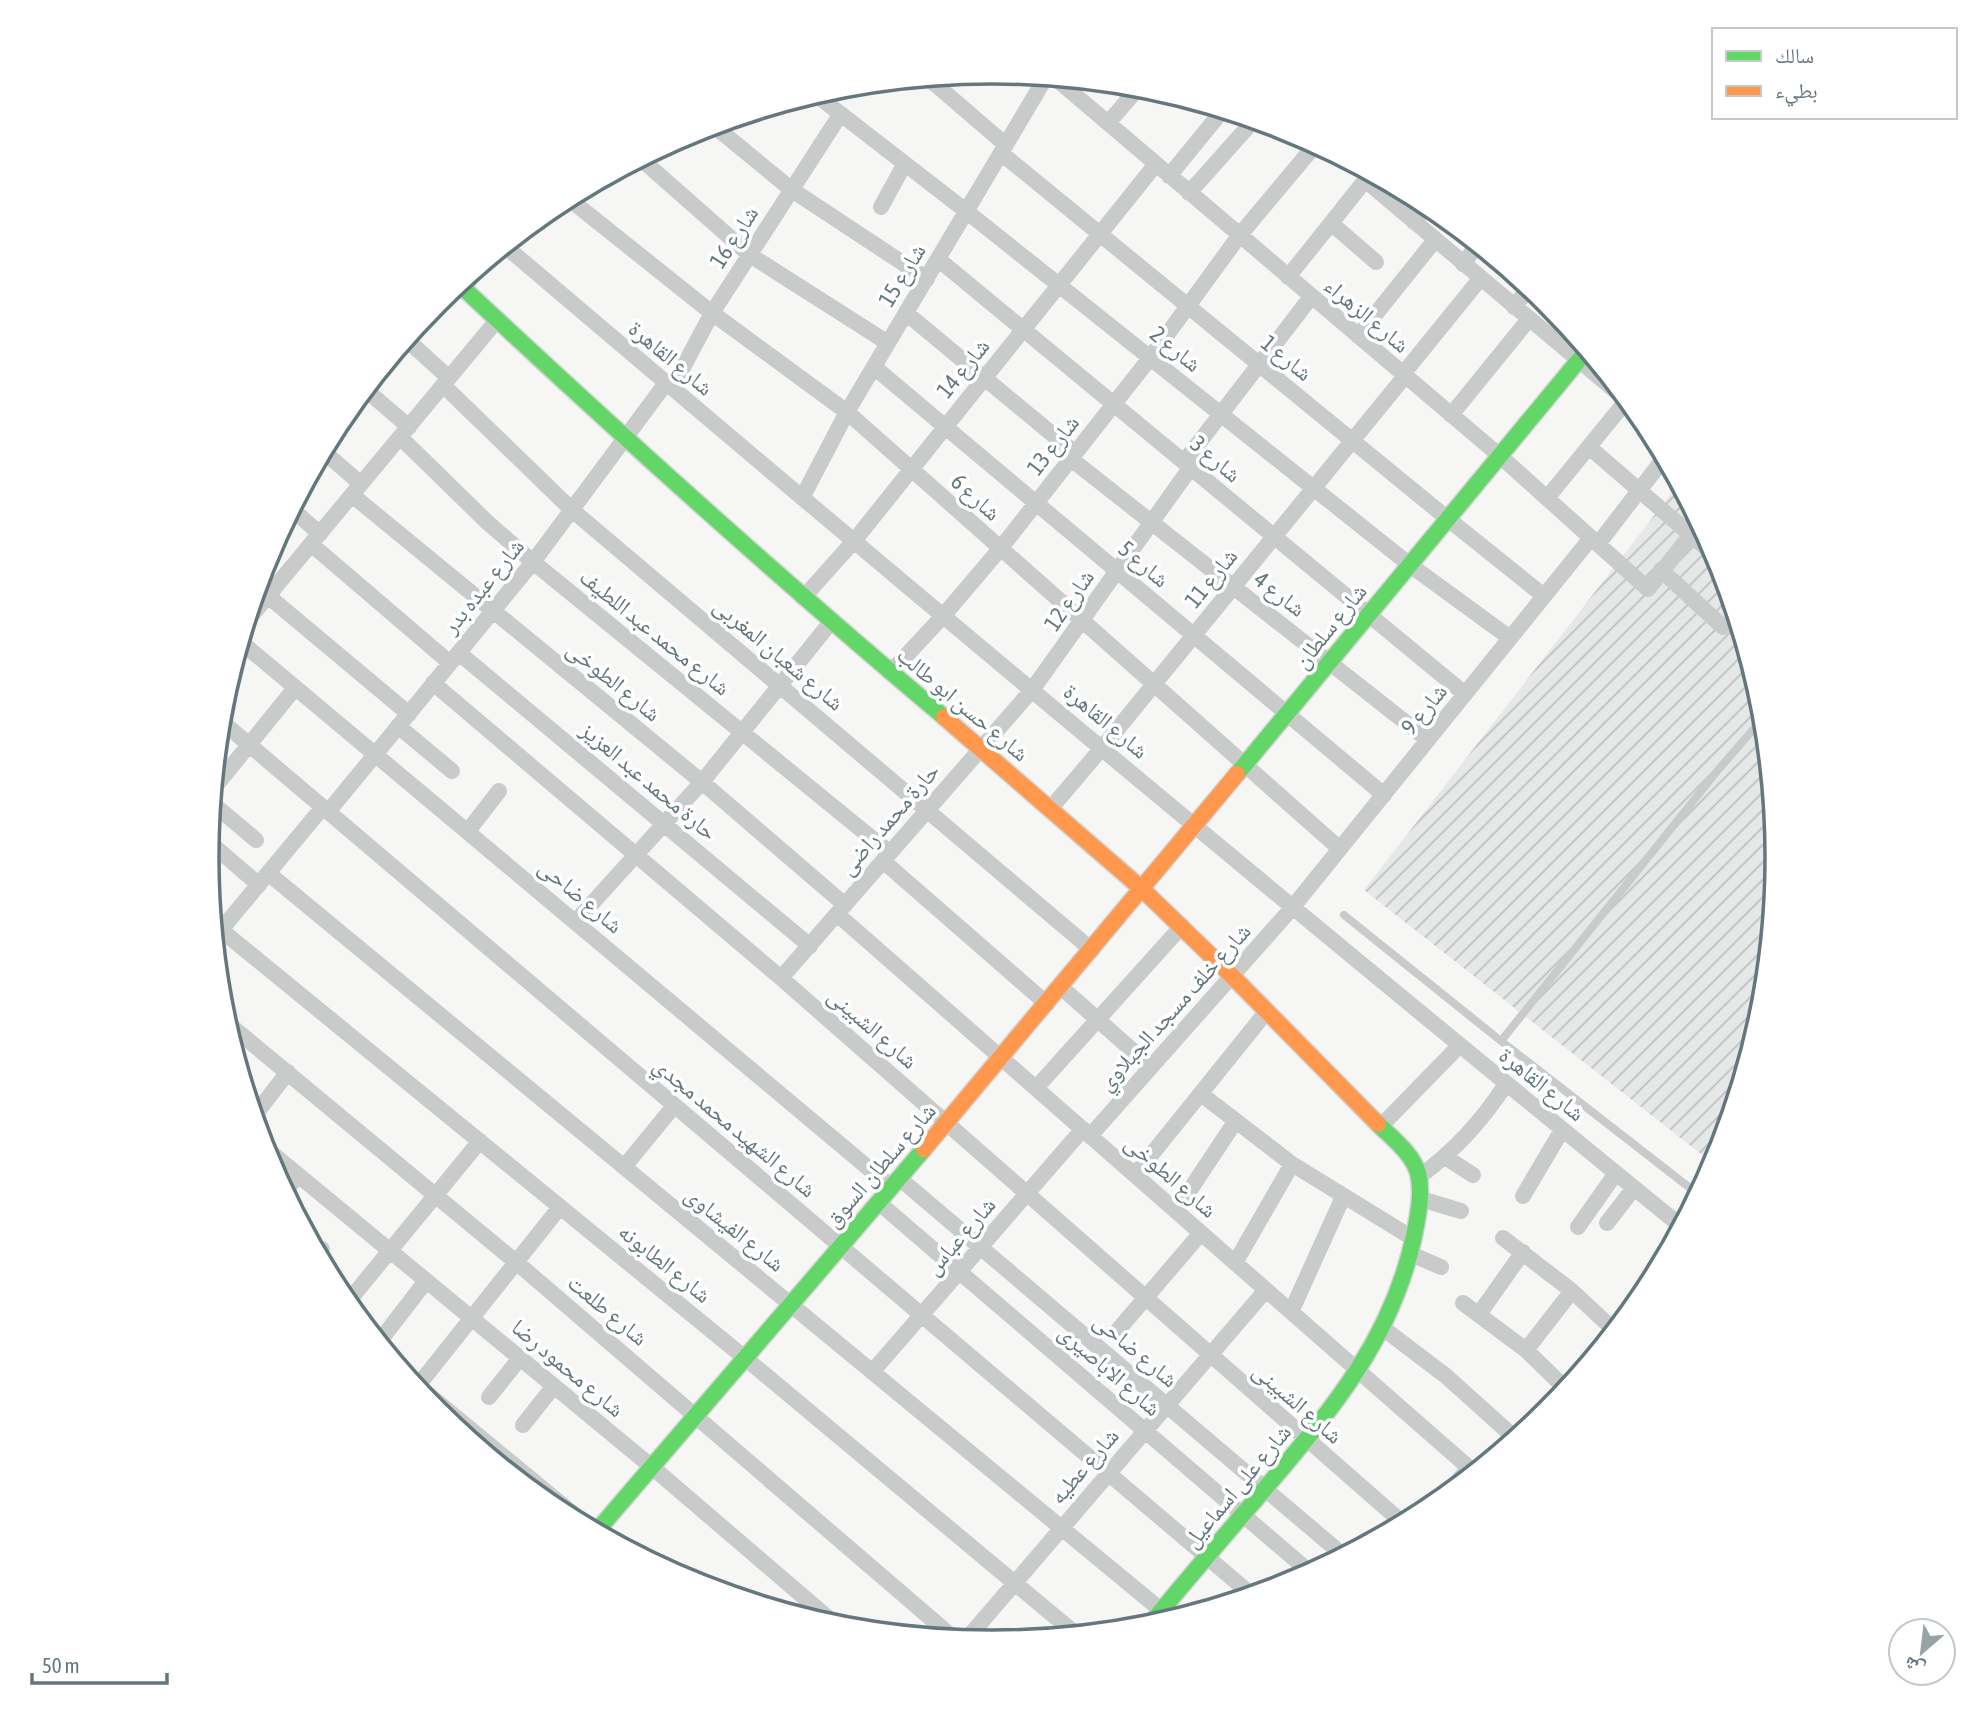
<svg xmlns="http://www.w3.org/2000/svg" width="1985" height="1715" font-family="'Asap Condensed','Noto Naskh Arabic',sans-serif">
	<defs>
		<pattern id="industrial-furrows" width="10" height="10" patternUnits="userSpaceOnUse" patternTransform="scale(1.75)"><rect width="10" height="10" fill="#e6e7e7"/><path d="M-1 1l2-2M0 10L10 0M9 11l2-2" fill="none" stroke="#bec0c0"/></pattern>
	</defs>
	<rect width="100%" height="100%" fill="#f6f6f5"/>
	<path fill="url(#industrial-furrows)" d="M1677,486L1683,491L1719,557L1763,705L1778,858L1763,1011L1715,1165L1364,890Z"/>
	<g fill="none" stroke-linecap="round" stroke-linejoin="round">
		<defs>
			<path id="fast" d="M459,284C617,432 778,577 944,717
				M1237,774L1579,360
				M596,1532L924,1149
				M1147,1628C1183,1584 1220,1541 1257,1498C1326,1416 1391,1344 1414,1236C1418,1216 1423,1193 1418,1173C1412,1153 1393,1139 1378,1124"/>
			<path id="slow" d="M944,717L1142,889L1232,976L1378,1124
				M924,1149L1237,774"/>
		</defs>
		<use href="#fast" stroke="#d2d3d3" stroke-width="19"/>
		<use href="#slow" stroke="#d2d3d3" stroke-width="19"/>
		<path stroke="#c9cbca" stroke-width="8" d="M1344,915L1501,1041L1699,1195
			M1501,1041L1718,770L1764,717"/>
		<path stroke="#c9cbca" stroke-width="16" d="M928,78L1006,145
			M1055,78L1500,456L1648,589L1700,523
			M815,94L966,211L1410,565L1510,638
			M1108,123L1140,86
			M713,125L792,190L927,279
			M1001,153L1448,519L1544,596
			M641,159L750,255L888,343
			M1169,176L1223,110
			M1365,180L1632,405
			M1189,193L1254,120
			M568,198L712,313L847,412L1340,849
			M881,207L904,165
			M1414,222L1428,204
			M1331,223L1376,262
			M505,246C894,577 1286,904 1682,1227
			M938,259L1465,694
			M1463,264L1478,244
			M1288,277L1371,173
			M463,288L483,264
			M1514,307L1530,287
			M906,313L1075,453
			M1358,336L1435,240
			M406,339L449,378
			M874,367L1384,795
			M1403,374L1480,279
			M443,385L572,510L1092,950
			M672,388L712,313L840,115
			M365,389L409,427
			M1451,415L1529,319
			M400,437L487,522L533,562L890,853
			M1589,447L1720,560
			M323,451L361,484
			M1071,459L1428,740
			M1184,462L1311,297
			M352,495L702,782L845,905
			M802,498L847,412L1046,77
			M1547,498L1627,400
			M292,509L320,534
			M311,544L450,663
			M1598,544L1665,457
			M1661,570L1723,627
			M260,577L274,589
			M268,596L409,714
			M803,598L854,541L1156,164
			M247,621L498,319
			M241,642L891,1187
			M459,653L810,946
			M890,673L943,616L1000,549L1150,358L1239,236L1316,144
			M433,683L781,978L1404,1524
			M220,720L1253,1596
			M398,726L452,771
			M214,788L295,688
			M212,803L256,840
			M1051,808L1102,748L1405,376
			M328,812L533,562L666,383
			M468,831L499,791
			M208,841L259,885
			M883,861L1047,1004
			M268,873L1173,1620
			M837,914L1475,1473
			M576,921L702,782L831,622
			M221,930L745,1358L1077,1635
			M215,937L323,807
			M781,978L1032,690L1191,467
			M1061,987L1151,1067
			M225,1021L516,1262L956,1640
			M1036,1088L1182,926
			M1201,1094L1292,1164L1414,1239
			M254,1116L288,1072
			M1381,1126L1459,1046
			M1090,1136L1292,908L1591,538
			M263,1146L652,1467L840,1628
			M1445,1157L1473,1175
			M624,1167L674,1106
			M1135,1175L1267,1011
			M1420,1176C1456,1150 1482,1121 1506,1084
			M899,1178L1344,1556
			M285,1192L298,1175
			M1523,1196L1562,1130
			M1421,1199L1461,1211
			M878,1202L1312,1574
			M1176,1211L1235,1122
			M1607,1223L1634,1188
			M1578,1227L1616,1173
			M1503,1238L1572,1291L1615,1331
			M318,1254L322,1249
			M1411,1254L1441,1267
			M1235,1263L1292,1164
			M347,1303L480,1141
			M1463,1303L1526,1350L1567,1390
			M1291,1312L1343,1197
			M1479,1314L1523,1252
			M1384,1329L1446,1376L1516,1439
			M1118,1330L1201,1233
			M379,1342L426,1281
			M1526,1350L1572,1291
			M872,1372L1083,1129
			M406,1376L595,1532
			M416,1388L560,1207
			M489,1397L520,1358
			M523,1425L554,1386
			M1442,1500L1469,1468
			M965,1641L1266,1290"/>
		<use href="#fast" stroke="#63d668" stroke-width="16"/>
		<use href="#slow" stroke="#ff974d" stroke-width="16"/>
	</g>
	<g text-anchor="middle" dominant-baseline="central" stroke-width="7" stroke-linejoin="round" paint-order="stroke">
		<g font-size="23" fill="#64777d" stroke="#fff">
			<text transform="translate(734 237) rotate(-57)">شارع 16</text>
			<text transform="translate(902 275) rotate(-59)">شارع 15</text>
			<text transform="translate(1367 315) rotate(40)">شارع الزهراء</text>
			<text transform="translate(1176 349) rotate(39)">شارع 2</text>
			<text transform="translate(671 358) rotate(40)">شارع القاهرة</text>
			<text transform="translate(1287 358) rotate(39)">شارع 1</text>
			<text transform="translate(963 368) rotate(-51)">شارع 14</text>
			<text transform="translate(1053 445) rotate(-52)">شارع 13</text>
			<text transform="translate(1216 459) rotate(40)">شارع 3</text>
			<text transform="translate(976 497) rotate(42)">شارع 6</text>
			<text transform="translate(1144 564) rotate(40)">شارع 5</text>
			<text transform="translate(1211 578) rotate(-51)">شارع 11</text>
			<text transform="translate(483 586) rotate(-51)">شارع عبده بدر</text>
			<text transform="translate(1280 594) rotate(38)">شارع 4</text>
			<text transform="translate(1069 600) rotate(-55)">شارع 12</text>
			<text transform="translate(1330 626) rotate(-51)">شارع سلطان</text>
			<text transform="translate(655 632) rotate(39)">شارع محمد عبد اللطيف</text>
			<text transform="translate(779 654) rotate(40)">شارع شعبان المغربى</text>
			<text transform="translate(614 681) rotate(39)">شارع الطوخى</text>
			<text transform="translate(963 704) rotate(40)">شارع حسن ابو طالب</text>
			<text transform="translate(1424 709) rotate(-51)">شارع 9</text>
			<text transform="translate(1106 721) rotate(40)">شارع القاهرة</text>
			<text transform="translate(649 781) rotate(40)">حارة محمد عبد العزيز</text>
			<text transform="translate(889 819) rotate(-49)">حارة محمد راضى</text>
			<text transform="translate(581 896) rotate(40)">شارع ضاحى</text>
			<text transform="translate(1174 1007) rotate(-48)">شارع خلف مسجد الجبلاوي</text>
			<text transform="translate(873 1028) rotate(41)">شارع الشبينى</text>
			<text transform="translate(1542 1084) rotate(39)">شارع القاهرة</text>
			<text transform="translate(735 1127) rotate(40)">شارع الشهيد محمد مجدي</text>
			<text transform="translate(880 1165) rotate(-49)">شارع سلطان السوق</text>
			<text transform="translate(1171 1176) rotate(41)">شارع الطوخى</text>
			<text transform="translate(735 1229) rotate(39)">شارع الفيشاوى</text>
			<text transform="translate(960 1236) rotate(-49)">شارع عباس</text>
			<text transform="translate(665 1263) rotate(39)">شارع الطابونه</text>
			<text transform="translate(608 1310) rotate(40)">شارع طلعت</text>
			<text transform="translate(1136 1350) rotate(40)">شارع ضاحى</text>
			<text transform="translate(568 1368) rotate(40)">شارع محمود رضا</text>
			<text transform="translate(1110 1370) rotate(41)">شارع الاباصيرى</text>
			<text transform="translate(1298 1403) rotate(41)">شارع الشبينى</text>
			<text transform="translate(1084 1466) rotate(-49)">شارع عطيه</text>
			<text transform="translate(1237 1486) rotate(-50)">شارع على اسماعيل</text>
		</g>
	</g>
	<path d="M0 0H1985V1715H0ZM219 857a773 773 0 1 1 1546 0a773 773 0 1 1-1546 0Z" fill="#fff" fill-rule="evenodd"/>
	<path fill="none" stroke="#64777d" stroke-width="3.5" d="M219 857a773 773 0 1 1 1546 0a773 773 0 1 1-1546 0Z"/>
	<rect x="1712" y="28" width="245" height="91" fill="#ffffff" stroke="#c1c9cb" stroke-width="2"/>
	<rect x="1726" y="51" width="35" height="10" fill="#63d668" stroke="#c1c9cb" stroke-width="2"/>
	<text x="1775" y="63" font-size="21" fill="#64777d">سالك</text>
	<rect x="1726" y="86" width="35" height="10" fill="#ff974d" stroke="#c1c9cb" stroke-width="2"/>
	<text x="1775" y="98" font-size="21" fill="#64777d">بطيء</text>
	<g transform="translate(1922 1652) rotate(208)"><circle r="33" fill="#ffffff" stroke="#c1c9cb" stroke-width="2"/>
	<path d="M0-5L12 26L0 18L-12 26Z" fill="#97a3a7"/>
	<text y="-10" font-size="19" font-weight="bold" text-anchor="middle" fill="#64777d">ش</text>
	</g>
	<path d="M32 1673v10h135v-10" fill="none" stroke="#64777d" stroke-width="3.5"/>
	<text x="42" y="1673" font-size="21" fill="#64777d" stroke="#ffffff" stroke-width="5" paint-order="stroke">50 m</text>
</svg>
